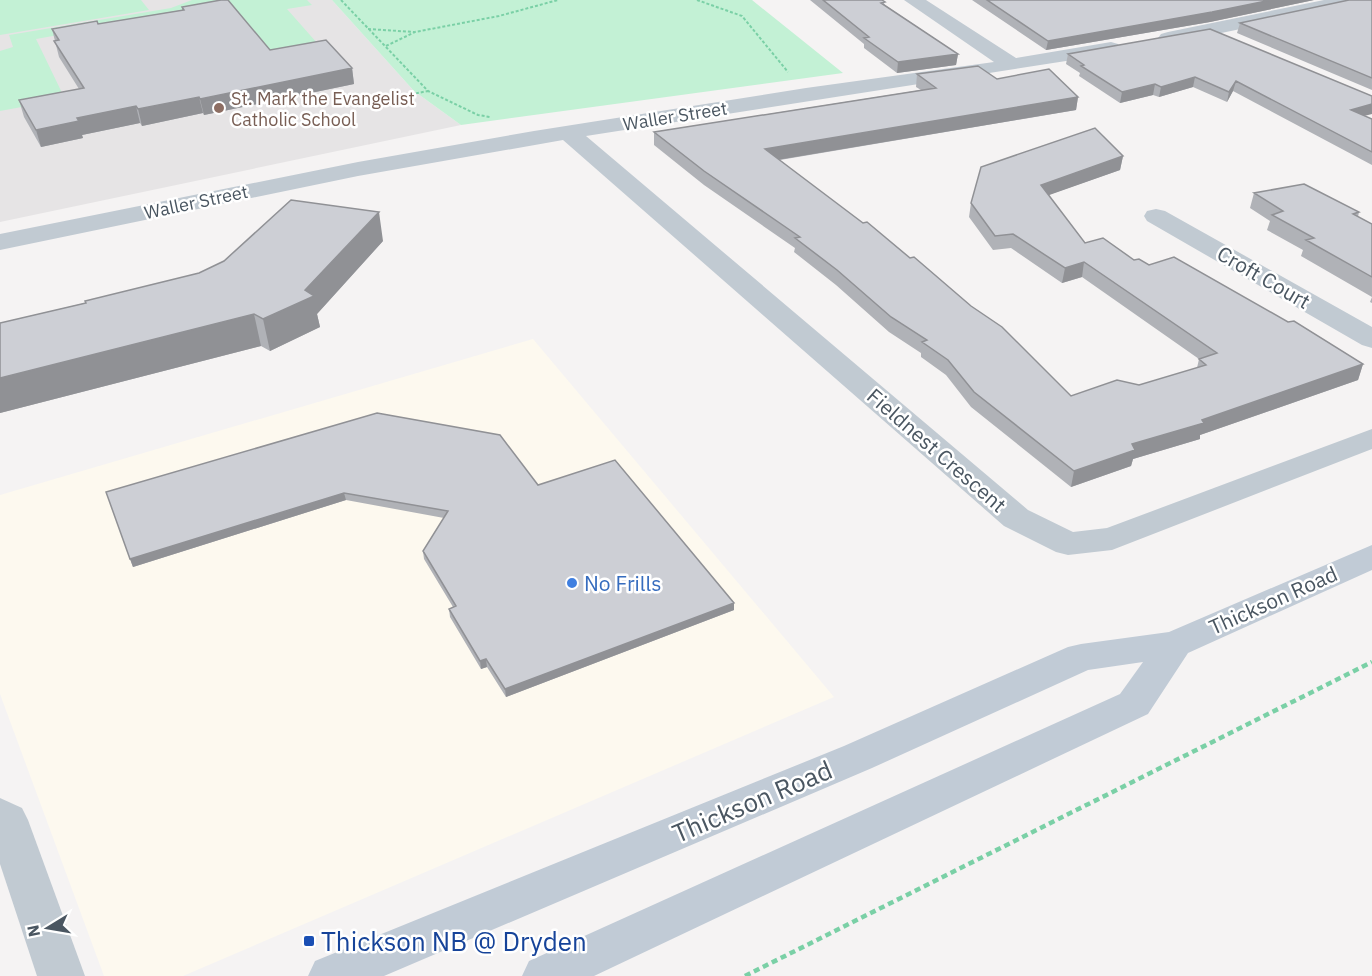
<svg xmlns="http://www.w3.org/2000/svg" width="1372" height="976" font-family="'IBM Plex Sans',sans-serif">
	<rect width="100%" height="100%" fill="#f5f3f3"/>
	<path fill="#fdf9ef" d="M533,339L834,697L183,976H104L0,694V495Z"/>
	<path fill="#e6e4e5" d="M0,0H332L414,91L461,125L0,222Z"/>
	<path fill="#c3f1d5" d="M0,0H141L149,10L0,35Z
		M307,0L312,5L287,9L325,52L280,60L227,5L36,39L65,99L0,111V51L13,47L9,35L171,8L192,0Z
		M332,0H752L843,73L461,125L414,91Z"/>
	<g fill="none" stroke-linecap="round" stroke-linejoin="round">
		<path stroke="#7ad0a6" stroke-width="2" stroke-dasharray="3 2" stroke-linecap="butt" d="M341,0L428,91L478,115L490,117
			M697,0L742,16L788,72
			M368,29L414,32
			M386,46L415,32L499,16L558,0
			M357,105L428,91"/>
		<path stroke="#7ad0a6" stroke-width="4.5" stroke-dasharray="6 4" stroke-linecap="butt" d="M745,976L1372,662"/>
		<path fill="#c1cad2" fill-rule="evenodd" d="M904,0H926L1016,58L1111,42L1118,44L1121,48L1118,52L1111,54L586,136L1028,510L1073,532L1107,528L1372,429V449L1112,550L1068,555L1056,552L1004,526L563,140L358,176L0,250V234L358,162L534,131L806,88L994,62Z
			M1324,0H1360L1358,4L1351,6L1168,44L1161,42L1158,38L1161,34L1168,32Z
			M1156,209L1165,211L1372,327V348L1362,345L1147,221L1144,216L1147,211Z"/>
		<path fill="#c1cad2" fill-rule="evenodd" d="M0,798L22,808L28,820L85,976H37L0,864Z"/>
		<path fill="#c1cbd6" fill-rule="evenodd" d="M1372,545V570L1188,653L1148,714L594,976H522L529,961L1120,694L1143,662L1088,670L872,768L384,976H308L315,961L844,746L1068,647L1081,644L1169,632Z"/>
	</g>
	<path fill="#b0b2b7" d="M810,0H882L885,5L958,54L956,65L897,73L864,48V44Z
		M972,0H1314L1210,22L1046,50Z
		M1372,0V90L1237,33L1240,23Z
		M182,7L270,50L352,68L354,84L204,115L203,113L142,126L140,123L82,135L83,138L41,147L24,117L19,100L79,89L59,57L52,29L98,24L182,10Z
		M1068,54L1372,96L1364,116L1372,119V165L1233,91L1227,102L1193,87L1159,97L1153,95L1120,103L1079,76L1080,73L1066,64Z
		M917,74L997,79L1078,97L1076,110L780,160L1071,396L1139,385L1197,368L1199,359L1082,277L1062,283L1011,248L993,250L969,217L971,203L1123,156L1120,170L1048,195L1085,243L1149,265L1288,322L1363,364L1358,380L1200,435V439L1133,459L1131,466L1071,487L971,407L946,375L921,357V353L889,332L836,285L794,252L795,248L704,185L654,145V132L921,90L916,87Z
		M1254,193L1359,212L1358,217L1372,224V303L1370,302L1372,297L1301,256L1303,250L1267,230L1270,221L1250,208Z
		M383,241L317,314L320,327L270,351L261,346L0,413V323L85,303V301Z
		M538,485L734,603V610L506,697L487,667L481,669L450,617L449,609L453,607L424,559L423,551L444,518L346,500L133,567L106,492Z"/>
	<path fill="#909195" d="M1271,0H1314L1210,22L1046,50L1048,41Z
		M958,54L956,65L897,73L898,62Z
		M352,68L354,84L204,115L200,99Z
		M1195,77L1193,87L1159,97L1161,87Z
		M1236,81L1233,91L1227,102L1229,92Z
		M1155,84L1153,95L1120,103L1122,92Z
		M199,97L203,113L142,126L138,109Z
		M1078,97L1076,110L765,162V149Z
		M1372,104V114L1348,120L1351,110Z
		M136,106L140,123L82,135L83,138L41,147L36,130L77,118Z
		M1123,156L1120,170L1038,199L1041,185Z
		M379,212L383,241L317,314L320,327L270,351L263,319L305,290Z
		M1084,262L1082,277L1062,283L1065,268Z
		M254,314L261,346L0,413V378Z
		M1363,364L1358,380L1200,435V439L1133,459L1131,466L1071,487L1074,471L1132,444Z
		M344,493L346,500L133,567L130,559Z
		M734,603V610L506,697L505,689Z
		M486,659L487,667L481,669L480,661Z"/>
	<path fill="#cdcfd5" stroke="#909195" stroke-width="1.5" d="M221,0H228L270,50L326,40L352,68L200,99L199,97L138,109L136,106L77,118L79,121L36,130L19,100L84,88L54,41L59,40L52,29L97,21L98,24L184,10L182,7Z
		M823,0H882L885,2L881,3L958,54L898,62L864,38L869,37Z
		M987,0H1271L1212,12L1048,41Z
		M1349,0H1372V78L1240,23Z
		M1210,29L1372,96V104L1351,110L1372,119V152L1236,81L1229,92L1195,77L1161,87L1155,84L1122,92L1081,66L1084,65L1068,54Z
		M978,66L997,79L1049,69L1078,97L765,149L863,223L867,222L910,258L914,257L971,306L1002,327L1071,396L1117,380L1139,385L1206,365L1199,359L1217,353L1084,262L1065,268L1013,234L995,236L971,203L981,167L1095,128L1123,156L1041,185L1085,243L1103,238L1134,260L1139,259L1149,265L1174,257L1288,322L1294,321L1363,364L1202,420L1204,423L1132,444L1135,450L1074,471L974,392L948,360L922,342L927,340L891,317L837,270L795,238L800,237L704,171L654,132L936,88L917,74Z
		M1304,184L1359,212L1353,214L1372,224V277L1306,240L1314,238L1272,215L1283,211L1254,193Z
		M291,200L379,212L305,290L314,296L263,319L254,314L0,378V323L86,303L85,301L199,273L224,261Z
		M377,413L500,435L538,485L615,460L734,603L505,689L486,659L480,661L449,609L456,606L423,551L448,511L344,493L130,559L106,492Z"/>
	<circle fill="#8d6e63" stroke="#fff" stroke-width="2" cx="219" cy="108" r="6"/>
	<circle fill="#3f7fe0" stroke="#fff" stroke-width="2" cx="572" cy="583" r="6"/>
	<rect fill="#1a4fb4" stroke="#fff" stroke-width="2" x="303" y="935" width="12" height="12" rx="3"/>
	<g text-anchor="middle" dominant-baseline="central" stroke-width="5" stroke-linejoin="round" paint-order="stroke">
		<g font-size="18" fill="#785e54" stroke="#fff" text-anchor="start">
			<text x="231" y="98">St. Mark the Evangelist<tspan x="231" dy="21">Catholic School</tspan></text>
		</g>
		<g font-size="18" fill="#4a5661" stroke="#fff">
			<text transform="translate(675 116) rotate(-9)">Waller Street</text>
			<text transform="translate(196 202) rotate(-12)">Waller Street</text>
		</g>
		<g font-size="21" fill="#4a5661" stroke="#fff">
			<text transform="translate(1264 277) rotate(30)">Croft Court</text>
			<text transform="translate(937 450) rotate(41)">Fieldnest Crescent</text>
			<text transform="translate(1273 600) rotate(-24)">Thickson Road</text>
		</g>
		<g font-size="21" fill="#366cbe" stroke="#fff" text-anchor="start">
			<text x="584" y="583">No Frills</text>
		</g>
		<g font-size="26" fill="#4a5661" stroke="#fff">
			<text transform="translate(752 801) rotate(-23)">Thickson Road</text>
		</g>
		<g font-size="26" fill="#164399" stroke="#fff" text-anchor="start">
			<text x="321" y="941">Thickson NB @ Dryden</text>
		</g>
	</g>
	<g transform="translate(48 928) rotate(259)" stroke="#ffffff" stroke-width="4.5" paint-order="stroke">
	<path d="M0-4.5L10 22L0 15L-10 22Z" fill="#4a5661"/>
	<text y="-9" font-size="16" font-weight="bold" text-anchor="middle" fill="#4a5661">N</text>
	</g>
</svg>
